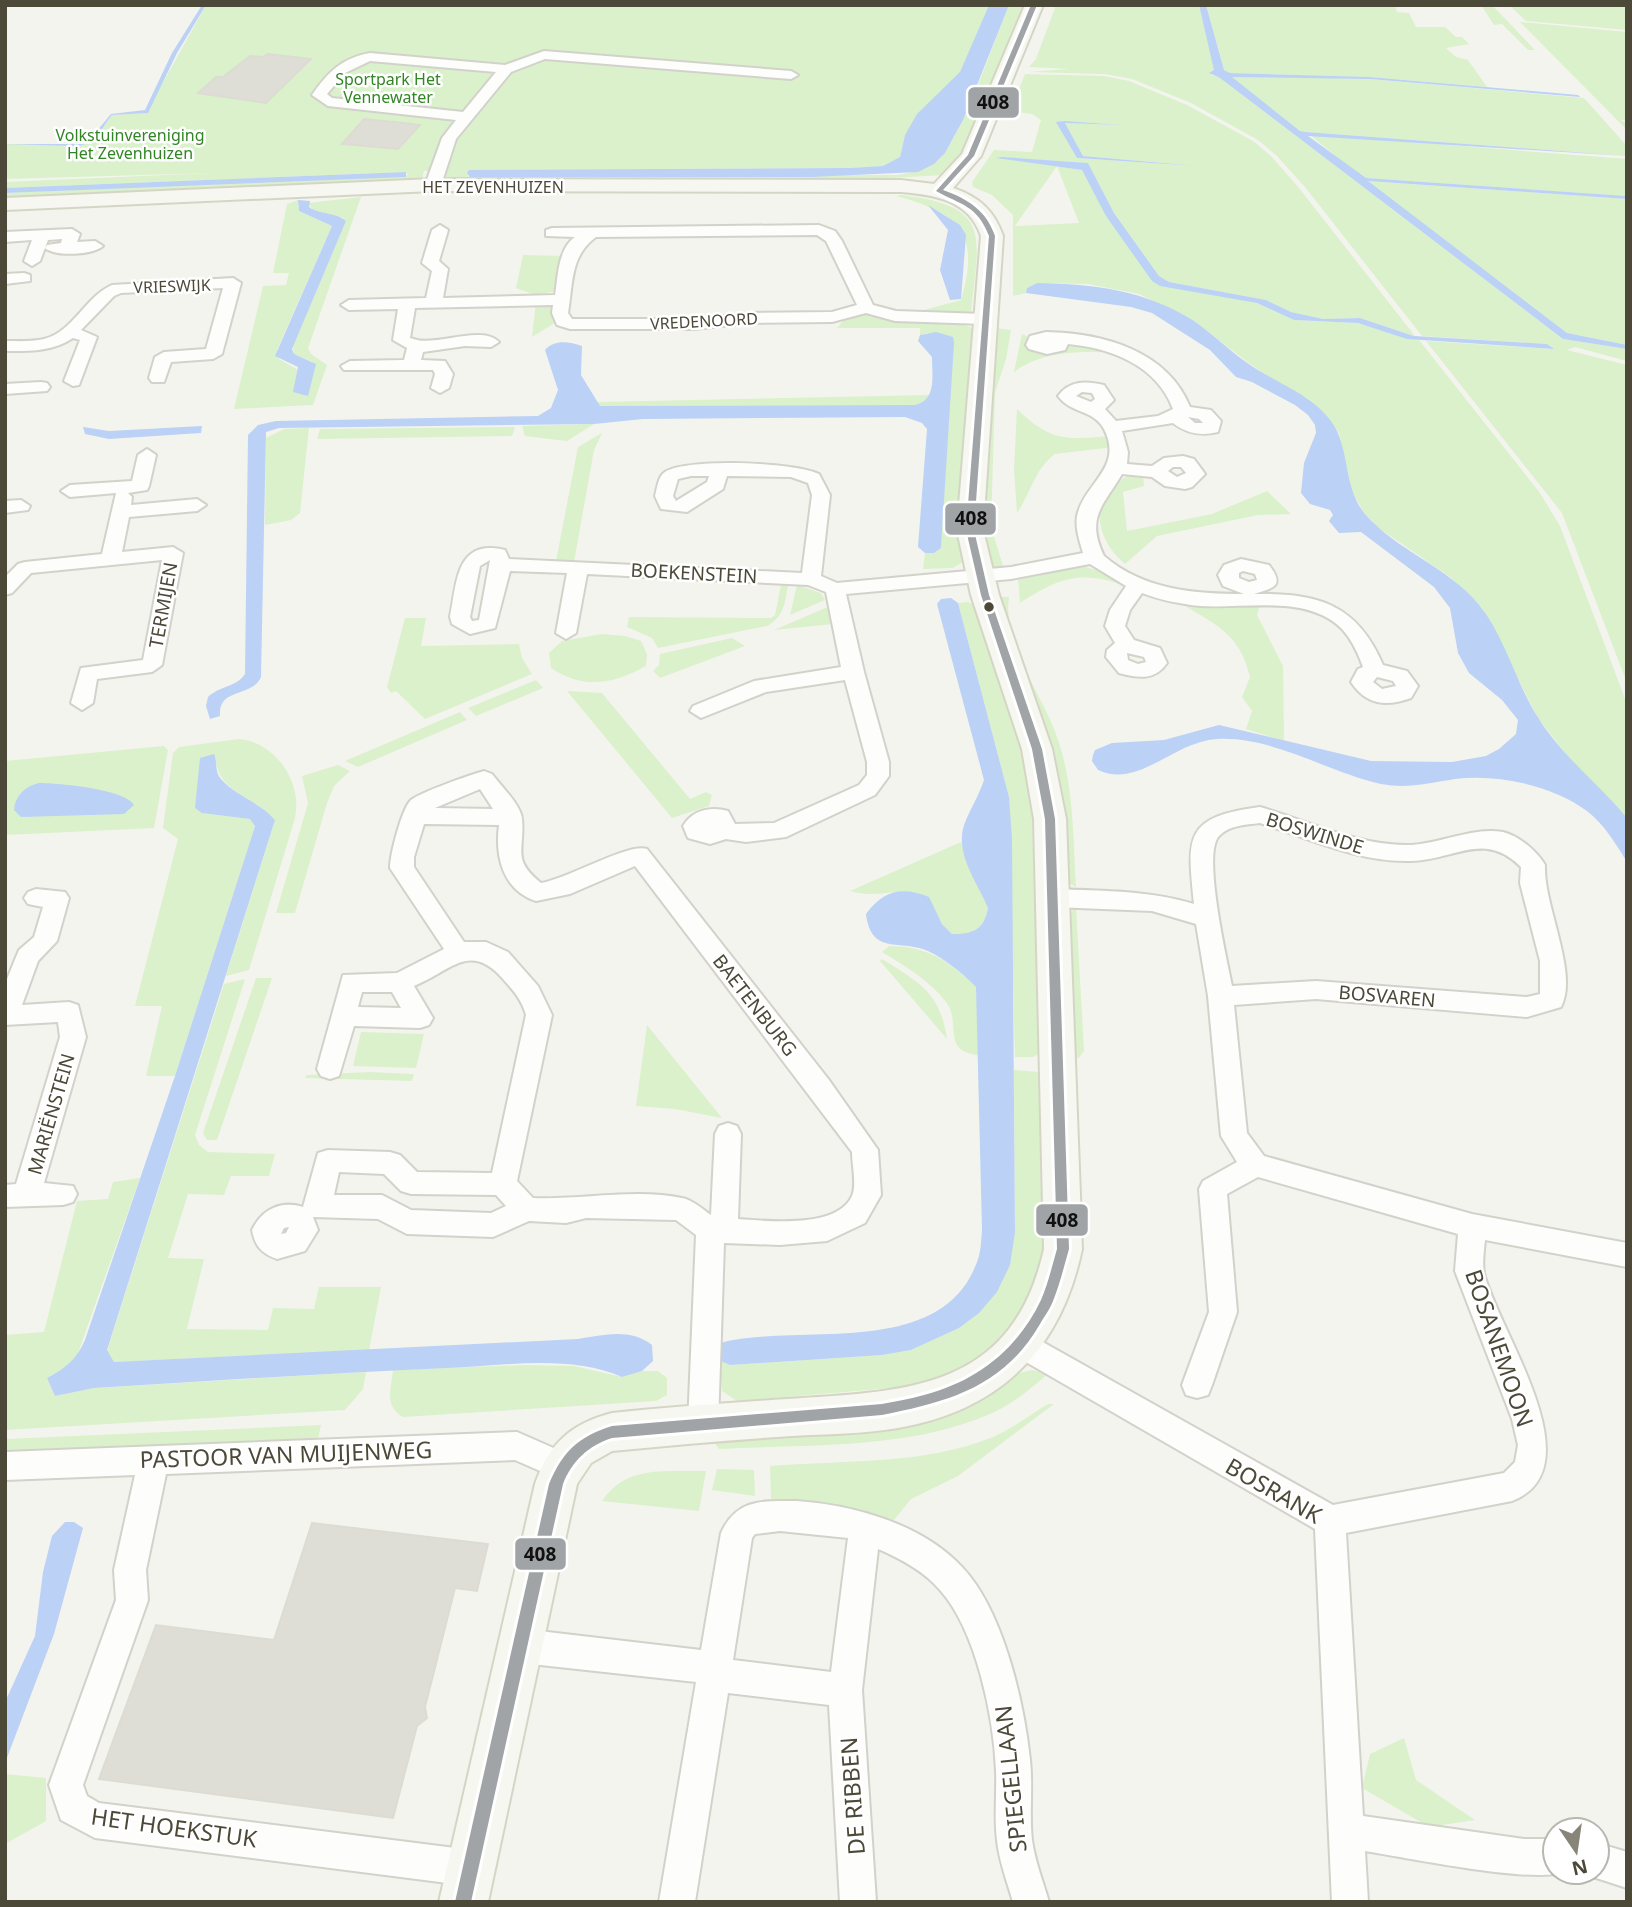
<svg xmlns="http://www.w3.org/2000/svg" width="1632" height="1907" font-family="'Noto Sans',sans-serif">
	<rect width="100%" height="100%" fill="#f4f4ee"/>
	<path fill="#daf1cc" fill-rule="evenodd" d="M206,5H989L960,73L905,135L900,157L883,166L849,168L469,170L468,176L898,175C911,172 923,171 935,163C959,147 995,38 1009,5H1029L974,144L943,175L840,181L444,180L445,170L429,179H426L428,171H424L421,182L5,201V193L408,175L406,172L5,188V182L212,173L5,179V144H91L112,115L146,113Z
		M1056,5H1199L1215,70L1211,75L1220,78L1563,339L1627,349V361L1575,347L1567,350L1627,365V683L1562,513L1426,341L1553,349L1547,344L1422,336L1305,187L1276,155L1258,140L1191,103L1132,79L1104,74L1028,72L1069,69L1029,67L1036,59Z
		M1206,5H1395L1397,12L1409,13L1416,27H1445L1456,37H1462L1469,44L1446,48L1456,57L1468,60L1487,87L1369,77L1230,73L1224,70Z
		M1481,5H1492L1535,50H1528L1502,24L1494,25Z
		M1509,5H1627V30L1526,21Z
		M1520,22L1627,32V120H1620L1627,123V130Z
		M1025,74L1104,76L1129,81L1187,105L1253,141L1271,156L1299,188L1415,336L1360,318L1323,319L1291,312L1266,300L1169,282L1159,276L1114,213L1088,163L997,157L1082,170L1155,283L1257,303L1294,320L1358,323L1419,340L1540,493L1560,526L1627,704V818L1573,763L1538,718L1482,608L1449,576L1377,527L1363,511L1352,492L1339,433L1324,413L1254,367L1195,322L1139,294L1088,284L1037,283L1027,288L1026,293L1013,296V215L992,195L973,187L972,182L994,150L1032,152L1041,120L1032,114L1010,111ZM1065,121L1120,125L1065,123L1083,156L1197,166L1077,158L1061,127ZM1057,166L1079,223L1016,226H1015Z
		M1233,75L1370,79L1584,98L1627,146V156L1306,132L1300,131L1231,77Z
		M1309,134L1627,159V196L1366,178L1360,176Z
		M1367,181L1627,199V345L1567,333Z
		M901,195C995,206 978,237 971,314L913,313L961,300C981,232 959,213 896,196Z
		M361,197L308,348L311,354L327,365L313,405L234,409L263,286L286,285L289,273H273L287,204L298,200L299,211L332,226L277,350L279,359L298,370L313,362L294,354L293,346L346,221L342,217L313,210L308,203Z
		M523,255L563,256L556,291L535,295L516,288Z
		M536,302L554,303L558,321L532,337Z
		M870,314C903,327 945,312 976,330L963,506V562L953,568L923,569L925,553H934L941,548L953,337L927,333L920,335V328H837L844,320Z
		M995,328L1011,330L1006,359L995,393L991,527L1004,569L992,567L980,528Z
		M1022,334L1055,350L1074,343L1119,353C1083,351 1043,350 1014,372Z
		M931,395L923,404L914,405L614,406H599L598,402Z
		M1017,409C1050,441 1065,440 1110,436L1114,447L1055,454C1035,468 1031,493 1017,513L1014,469Z
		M594,424L567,441L525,436L522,426Z
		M515,427L512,436L317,439L320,429Z
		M309,428L300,513L291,520L265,525L266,438L284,429Z
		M602,433L594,450L574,562L556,561L578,447Z
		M1127,476H1143L1144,486L1123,492L1127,531L1212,514L1267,491L1291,514L1258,515L1157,536L1125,564C1095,539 1087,497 1127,476Z
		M1078,565L1103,572L1120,584C1077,570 1056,580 1020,603L1018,576Z
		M781,585H788C785,603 784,617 767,626L658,648L652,638L627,627L629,617L771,618L775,615Z
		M797,585L821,593L825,600L790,615Z
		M997,597H1009C1002,648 1045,696 1059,743C1074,788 1073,839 1076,887L1066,881Z
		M1176,600L1213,606L1260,605L1257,615L1283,666L1284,741L1246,729L1252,711L1242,697L1250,677C1239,630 1212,624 1176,600Z
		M968,602L974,605L1008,698L1033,790L1044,1050L1033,1057H1015L1009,797L958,603Z
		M830,606L833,624L774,630Z
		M405,618H426L421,646L519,644L522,658L532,674L425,719L396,691L391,693L387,687Z
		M602,634L625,636L641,641L647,654L646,666C613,684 584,690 551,668L549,653L562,641Z
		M732,638L745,646L660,678L653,671L659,665L660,654Z
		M536,680L543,688L476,716L468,708Z
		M567,691L602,693L690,799L706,792L712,795L709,806L672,818Z
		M460,712L467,720L358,767L345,761Z
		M239,739C275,742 303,782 295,818L249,970L226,976L275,820C255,796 215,792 216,756L203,813L251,819L255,826L175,1076H146L162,1006H135L178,839L163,828L173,753L179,747Z
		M164,746L168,750L154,828L5,835V761Z
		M338,765L350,771L334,786L327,803L295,913H276L308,803L302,776Z
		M961,842L988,908C984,930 973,934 952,934L942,924L928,897C899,884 880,900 850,891Z
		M1076,907L1084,1051L1079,1058L1071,1057L1065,918Z
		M889,946C927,946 949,961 976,987L980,1055C940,1053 962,1022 946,1002C929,980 905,966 882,952Z
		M882,959C920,983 940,992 947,1039L880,961Z
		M256,978H272L217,1140H207L203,1133Z
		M245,979L195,1135L199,1145L208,1152L275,1154L269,1176H231L224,1195L188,1194L168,1258L204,1259L187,1329L268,1330L273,1308L314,1309L319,1287H381L369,1350L114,1362L107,1351L224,984Z
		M647,1025L722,1118L675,1109L636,1106Z
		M361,1032L424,1034L416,1068L353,1066Z
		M1014,1070L1040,1072L1045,1257L1016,1329L977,1361L937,1380L903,1387L737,1401L722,1391L720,1361L730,1365L882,1355L911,1350L959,1328L1015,1232Z
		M370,1072L414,1074L412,1081L305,1078L307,1075Z
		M140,1178L77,1356L65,1368L47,1378L55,1396L94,1388L366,1372L363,1389L345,1410L5,1430V1335L44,1332L77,1201L108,1199L113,1182Z
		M526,1365L574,1366L622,1377L642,1371H658L667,1378V1395L656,1401L403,1417C384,1406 391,1390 393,1370Z
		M1032,1370L1048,1374C1030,1389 1012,1405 990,1414C907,1450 808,1444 719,1449L714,1442L739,1439Z
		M1048,1404H1054L958,1476L911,1499L894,1520L817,1503L771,1499L770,1466C843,1460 925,1465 993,1437C1012,1429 1031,1414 1048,1404Z
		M321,1425L317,1443L5,1457L6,1439Z
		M717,1469L754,1470L755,1496L712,1490Z
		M706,1471L699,1511L602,1501C627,1464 665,1472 706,1471Z
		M1404,1738L1416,1780L1475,1820L1429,1827L1362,1788L1370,1754Z
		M5,1774L46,1778V1821L5,1844Z"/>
	<path fill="#bbd1f5" d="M202,5H206L177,53L148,113L112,115C100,130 96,145 75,146L5,144H86L111,114L145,110L172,53Z
		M989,5H1009L963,120L945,153L934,164L918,172L811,177H470L467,173L469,170L849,168L883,166L900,157L905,135L917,114L960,72Z
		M1199,5H1206L1224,70L1230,73L1369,77L1578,95L1580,97L1370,79L1232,77L1300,131L1306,132L1627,156L1308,136L1366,178L1627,196V199L1368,181L1567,333L1627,345V349L1563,339L1220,78L1209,73L1214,70Z
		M1065,121L1121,125L1065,123L1083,156L1197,166L1077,158L1056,122Z
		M1002,157L1088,163L1114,213L1159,276L1169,282L1266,300L1291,312L1323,319L1360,318L1414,336L1547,344L1554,349L1407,339L1358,323L1294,320L1257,303L1160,286L1152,281L1106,216L1082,170L996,158Z
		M406,172V177L5,193V188Z
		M298,200L310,201L309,207C320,215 337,212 346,221L292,349L294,354L316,364L308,396L293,392L298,367L275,356L332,226L299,211Z
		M928,205L960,225L966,235L961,299L950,300L940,270L948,230Z
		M1037,283C1094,284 1145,290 1194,321C1214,335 1232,353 1253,367C1278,383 1313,396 1331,421C1351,448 1342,486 1365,514C1397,551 1449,567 1480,606C1506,639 1516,684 1539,719C1563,757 1599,784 1627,818V862C1616,844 1604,824 1587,811C1552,785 1498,774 1455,779C1429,783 1407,789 1381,784C1327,772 1273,736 1217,739C1172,742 1139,789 1098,770L1092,761L1093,755L1095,750L1112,743L1164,740L1219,725L1371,761L1452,762L1486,756L1499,749L1516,734L1518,720L1502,700L1469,673L1458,653L1450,608L1434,587L1361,532L1339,533L1329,521L1333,515L1330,510L1310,504L1301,493L1304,463L1316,433L1315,425L1308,415L1295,405L1252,382L1236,377L1210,350L1152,313L1131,307L1026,293L1027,288Z
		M936,332L953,337L954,343L941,548L934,553H925L918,547L927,429L922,423L905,417L643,419L594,424L279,428L266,432L261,677C252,698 218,687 220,716L210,719L206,706L208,697C219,686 237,687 245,674L248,435L258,425L276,421L538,416L551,408L558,390L545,350C555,339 569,342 582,346L581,375L600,406L914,405C937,401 932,376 932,357L918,341L920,335Z
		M202,426L201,433L109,439L85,434L83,427L109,431Z
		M951,598L958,603L1009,797L1012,839L1015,1232L1010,1265L997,1292L979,1313L959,1328L911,1350L882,1355L730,1365L720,1361V1343C798,1322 941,1361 977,1262C981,1253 981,1241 982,1230L976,987C962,973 945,959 928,951C901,939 871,956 866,914C883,890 903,886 929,897L942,924L952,934C973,934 984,930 988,908C977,881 952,851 966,820C972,806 979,795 984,780L937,604L941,599Z
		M214,754C218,762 214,771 221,779C237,797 260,802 275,820L107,1350L114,1362L578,1339C604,1335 630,1328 652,1345L653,1361L642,1371L622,1377C570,1354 502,1366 447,1368C329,1373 212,1381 94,1388L55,1396L47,1378C66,1368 76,1360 85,1340L175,1076L255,826L250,819L202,813L195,808L200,758Z
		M39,783C58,783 125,789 134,805L124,814L21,817L14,810C15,796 25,786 39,783Z
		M65,1522H74L83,1528L54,1634L5,1763V1702L35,1636L43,1572L52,1536Z"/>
	<path fill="#deddd6" stroke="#dddcd3" stroke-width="2" d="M267,54L311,59L266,103L198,93L216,77H223L250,56L264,57Z
		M364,119L404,123L420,125L398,149L342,144Z
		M312,1523L488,1544L477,1591L455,1588L425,1707L427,1718L417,1726L393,1818L99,1779L156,1625L274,1640Z"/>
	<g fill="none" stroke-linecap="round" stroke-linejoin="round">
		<defs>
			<path id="street" d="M544,51L791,71L798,75L791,79L545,59L511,72L456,139L441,185L433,190L425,185L442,138L456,120L328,106L312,95C328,72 342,58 370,53L505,65ZM370,61L496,72L463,112L332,98L327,94L345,73Z
				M440,225L448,230L439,261L448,269L443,298L555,295C558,276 558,249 575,237L546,236V230L552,228L819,225L835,231L842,241L873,305L896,311L984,314L992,319L984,324L895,321L866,313L832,322L751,323L694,329H570L557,325L552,313L553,305L415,308L410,338L417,340C439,345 483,325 499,342L491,347L465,346L423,352L421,360L445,361L453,374L449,388L440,393L431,388L435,374L433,370H344L341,366L350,361L404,360L407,348L393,340L398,309L349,310L341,305L349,300L426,298L432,271L422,263L432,230ZM817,235L826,241L857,305L832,312L751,313L694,319H572L568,313C573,283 570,256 596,237Z
				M72,229L80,234L77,242L95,241L103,246C93,255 55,257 45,248L47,245L61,243L62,239L48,240L40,261L32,266L24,261L32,240L5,242V232Z
				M24,273L30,275V281L5,284V274Z
				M233,278L241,283L222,354L213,359L171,362L164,382H152L149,378L155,357L164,352L206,349L223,288L121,293L114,296L81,330L97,337L79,385L73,386L64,381L80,340L73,338C52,352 29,351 5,351V341C18,341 32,342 44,339C73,332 85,297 112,285Z
				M1046,332C1102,333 1167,350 1190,407L1211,410L1221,421L1218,432C1201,436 1187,434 1173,423L1122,431L1128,452L1127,464L1152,466L1164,458L1183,456L1194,459L1205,474L1192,487L1185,489L1165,486L1152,477L1122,474C1104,505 1085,517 1104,556C1144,590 1194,594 1244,594L1223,586L1218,575L1224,565L1241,559L1269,565C1285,586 1274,588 1254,594C1318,593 1357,604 1383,665L1407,671L1418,686L1411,698C1386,707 1366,705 1351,682L1358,669L1363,667C1358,653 1352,640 1342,629C1307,594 1245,609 1200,606C1180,604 1160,600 1142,593L1130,610L1125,626L1134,640L1160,648L1167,663C1155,681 1138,678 1119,673L1106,657L1107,650L1115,643L1105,626L1110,610L1126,586L1090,564L1011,579L846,594L864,672L889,762V776L875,795L786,837L746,842L726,839L710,844L688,838L683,826C692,810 711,806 728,811L735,824L774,823L859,785L867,775V762L845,680L766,692L701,718L690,711L693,706L754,681L841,667L826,592L808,585L587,574L576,633L566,639L556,633L567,573L510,571L495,628L470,634L452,624L450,617C457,582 456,538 505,550L509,559L802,573L812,495L808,483L791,477L727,476L723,489L687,512L661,509L655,496C657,489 658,476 665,472C687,458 795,462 819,474L830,495L821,576L837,583L1011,567L1083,553C1080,542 1075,529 1077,516C1084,483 1124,468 1104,429C1093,409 1071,414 1058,396C1070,380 1086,381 1104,385L1114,400L1105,409L1116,421L1158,416L1173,409C1157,366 1112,348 1068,344L1065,350L1047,354L1029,349L1026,345L1030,336ZM1082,392L1092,393L1095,399L1091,402L1076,396ZM1188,417L1199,419L1203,423H1195ZM1173,467H1181L1186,473L1177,477L1168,471ZM691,476H709L707,482L676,501L673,496L678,479ZM490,560L479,620L472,621L470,617L480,566ZM1243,571L1255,574L1257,580L1249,582L1239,578V573ZM1127,653L1144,657L1146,662L1138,664L1128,660ZM1377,677L1393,681L1396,686L1382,689L1373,682Z
				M41,382L47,383L50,387L47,391L5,394V384Z
				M147,449L156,455L149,486L147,490L128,493L132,497L131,505L197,499L206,505L197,511L129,517L122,552L173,547L183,553L162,665L152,672L97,679L93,703L82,710L71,703L81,668L143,660L162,560L31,573L12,593L5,595V577L18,564L25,562L102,554L116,493L70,497L61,491L70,485L132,481L138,455Z
				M21,500L30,506L28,510L5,513V501Z
				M484,771L492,774C500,785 521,805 522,819C525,850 511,859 541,883C568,879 627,843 647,849L829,1080L878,1150L881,1195L865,1223L827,1241L780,1245L724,1243L718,1425L714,1435L703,1439L692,1435L688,1425L696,1235L676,1220L586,1218L566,1223L529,1221L493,1237L407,1234L378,1219L313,1217L318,1230L305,1251L277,1259C261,1253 255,1246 252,1230C262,1209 281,1200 303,1207L318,1153L328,1150L390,1152L400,1155L417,1172L492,1173L526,1015C522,1000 513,990 503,979C470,941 451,971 414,986L433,1018L429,1025L420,1028L354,1026L339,1076L330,1079L321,1076L317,1069L343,975L397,973L444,949L390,868C390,855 402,808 411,800C421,792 470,775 484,771ZM480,789L493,809L435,808ZM424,824L499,825C495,855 502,890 536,901L570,894L635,866L852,1152C852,1165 857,1185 852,1196C837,1229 768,1221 738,1219L741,1134L737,1126L728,1123L719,1126L715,1134L711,1215C702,1209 693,1200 682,1198C638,1188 578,1200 533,1198L517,1181L552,1015L538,986L508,952L486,942H464L414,867V857ZM362,992H392L401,1008L358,1007ZM339,1172L384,1174L401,1191L411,1194L496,1195L506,1206L491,1213L411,1210L382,1195H334ZM289,1227L286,1233L281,1234L284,1228Z
				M1260,807C1308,821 1361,847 1412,845C1443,843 1472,827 1503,832C1519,836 1537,851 1545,865C1543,905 1579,973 1561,1007L1527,1017L1316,999L1234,1005L1247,1133L1264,1156L1472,1214L1627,1243V1267L1485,1240C1484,1250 1482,1263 1484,1273C1497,1329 1597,1468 1512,1501L1346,1533L1363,1816L1524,1839H1555V1872H1562C1534,1884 1403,1857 1365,1851L1368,1902H1332L1315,1529L1012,1354L1007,1345L1012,1336L1022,1332L1032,1336L1333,1505L1504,1473L1515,1462L1518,1445L1512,1419L1455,1271L1458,1234L1258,1177L1227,1194L1237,1312L1212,1385L1208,1395L1197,1398L1186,1395L1182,1385L1209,1312L1199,1189L1203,1181L1237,1162L1221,1136L1208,996L1196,924L1152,911L1054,907L1046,904L1042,898L1046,892L1054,889C1101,891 1148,890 1194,904C1187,836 1184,817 1260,807ZM1260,823C1307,838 1360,863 1411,861C1456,860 1484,830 1521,867L1520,883L1540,961V994L1527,997L1316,981L1232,986C1227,960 1202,853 1219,836C1230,825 1245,825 1260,823Z
				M36,889L65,892L69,898L57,941L38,961L22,1005L69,1002L78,1005L86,1037L44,1183L73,1186L77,1194L73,1202L63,1205L5,1207V1185L16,1184L60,1037L58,1022L5,1025V984L19,950L34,937L43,907L28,904L24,898L28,892Z
				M517,1432L574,1457L578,1467L574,1477L563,1481L515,1460L166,1474L146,1570L148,1600L83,1785L87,1796L99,1803L471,1850L484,1855L489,1868L484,1881L471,1886L95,1838L61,1820L49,1785L116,1600L114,1570L135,1475L5,1480V1452Z
				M797,1501C854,1505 922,1524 962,1567C1003,1610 1024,1702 1030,1760C1033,1787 1029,1814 1032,1840C1035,1862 1043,1881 1049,1902H1013C1007,1881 999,1861 997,1840C994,1817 997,1794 996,1771C994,1717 976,1630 940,1590C924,1571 901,1559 878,1549L862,1690L876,1902H840L829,1705L728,1693L695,1902H659L696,1682L522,1663L510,1658L505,1646L510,1634L522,1629L701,1650L721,1533C737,1498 763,1501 797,1501ZM780,1531L848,1538L831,1672L733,1660L752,1538L755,1534Z
				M1597,1843L1627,1852V1888L1584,1874L1597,1872Z"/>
			<path id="secondary" d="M1025,5H1043L981,156L953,188C979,197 994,210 1003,236L983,530L999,595L1052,749L1066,819L1082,1249C1061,1350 1000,1410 898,1428C863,1434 827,1434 792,1436C732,1440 672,1445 612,1451L591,1463L577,1484L488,1902H439L535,1484C549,1444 570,1424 612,1413C670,1407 728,1403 787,1399C907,1391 1012,1391 1044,1249L1034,819L1022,749L971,595L957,530L981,236C969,200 935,195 901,192L433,191L5,210V198L433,179L901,180L934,184L962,154Z"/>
		</defs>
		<use href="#street" stroke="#d2d2cb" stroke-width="4"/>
		<use href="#secondary" stroke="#d5d5c6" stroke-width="4"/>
		<use href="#street" fill="#fdfdfc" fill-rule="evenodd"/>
		<use href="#secondary" fill="#f7f7f1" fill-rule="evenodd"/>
		<defs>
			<path id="bus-1" d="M1031,5H1037L974,156L943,190C968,199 986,210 995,236L974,530L989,595L1042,749L1055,819L1069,1249C1064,1266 1060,1284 1053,1301C1050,1309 1044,1317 1040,1324C1004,1387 948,1402 882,1415L612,1438C588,1446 572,1461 563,1484L471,1902H455L549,1484C563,1451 578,1437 612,1426L882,1404C896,1401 910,1399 924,1395C977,1381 1017,1350 1041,1300C1048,1284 1052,1266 1057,1249L1045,819L1032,749L981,595L966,530L989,236C977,205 961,205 936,191L968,155Z"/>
		</defs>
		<use href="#bus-1" stroke="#fff" stroke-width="6"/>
		<use href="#bus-1" fill="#a0a4a6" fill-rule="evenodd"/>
	</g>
	<circle fill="#4c4938" stroke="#fff" stroke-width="2.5" cx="989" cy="607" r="6"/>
	<g text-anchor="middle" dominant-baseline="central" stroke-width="5" stroke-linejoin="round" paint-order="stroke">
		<g font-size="16" fill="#328524" stroke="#fff">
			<text x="388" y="79">Sportpark Het<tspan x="388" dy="18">Vennewater</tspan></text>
			<text x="130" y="135">Volkstuinvereniging<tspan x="130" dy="18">Het Zevenhuizen</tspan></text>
		</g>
		<g font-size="16" fill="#4c4938" stroke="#fff">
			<text x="493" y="187">HET ZEVENHUIZEN</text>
			<text transform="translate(172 286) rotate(-2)">VRIESWIJK</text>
			<text transform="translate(704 321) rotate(-3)">VREDENOORD</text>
		</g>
		<g font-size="19" fill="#4c4938" stroke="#fff">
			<text transform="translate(694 573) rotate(3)">BOEKENSTEIN</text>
			<text transform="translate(163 605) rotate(-80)">TERMIJEN</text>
			<text transform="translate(1315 833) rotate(17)">BOSWINDE</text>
			<text transform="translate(1387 996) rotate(5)">BOSVAREN</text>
			<text transform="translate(755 1005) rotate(52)">BAETENBURG</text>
			<text transform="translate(51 1114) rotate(-74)">MARIËNSTEIN</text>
		</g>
		<g font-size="23" fill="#4c4938" stroke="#fff">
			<text transform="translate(1500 1348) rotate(71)">BOSANEMOON</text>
			<text transform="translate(286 1454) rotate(-2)">PASTOOR VAN MUIJENWEG</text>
			<text transform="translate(1274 1490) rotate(30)">BOSRANK</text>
			<text transform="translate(1010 1779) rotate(-96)">SPIEGELLAAN</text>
			<text transform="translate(852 1796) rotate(-94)">DE RIBBEN</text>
			<text transform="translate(174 1827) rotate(8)">HET HOEKSTUK</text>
		</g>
	</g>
	<g stroke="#fff" stroke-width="2.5">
		<rect x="967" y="86" width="53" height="33" rx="7" fill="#a0a4a6"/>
		<rect x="944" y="502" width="53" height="34" rx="7" fill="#a0a4a6"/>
		<rect x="1035" y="1203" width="54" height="34" rx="7" fill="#a0a4a6"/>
		<rect x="514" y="1537" width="53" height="34" rx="7" fill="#a0a4a6"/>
	</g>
	<g font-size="19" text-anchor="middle" font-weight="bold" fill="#111">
		<text x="993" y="109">408</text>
		<text x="971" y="525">408</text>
		<text x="1062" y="1227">408</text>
		<text x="540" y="1561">408</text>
	</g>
	<rect width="1632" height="1907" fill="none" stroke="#4c4938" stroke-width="14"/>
	<g transform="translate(1576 1851) rotate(167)"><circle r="33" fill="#ffffff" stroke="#b7b6af" stroke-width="2"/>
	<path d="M0-5L12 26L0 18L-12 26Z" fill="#878578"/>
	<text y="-10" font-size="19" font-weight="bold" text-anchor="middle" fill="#4c4938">N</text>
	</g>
</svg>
